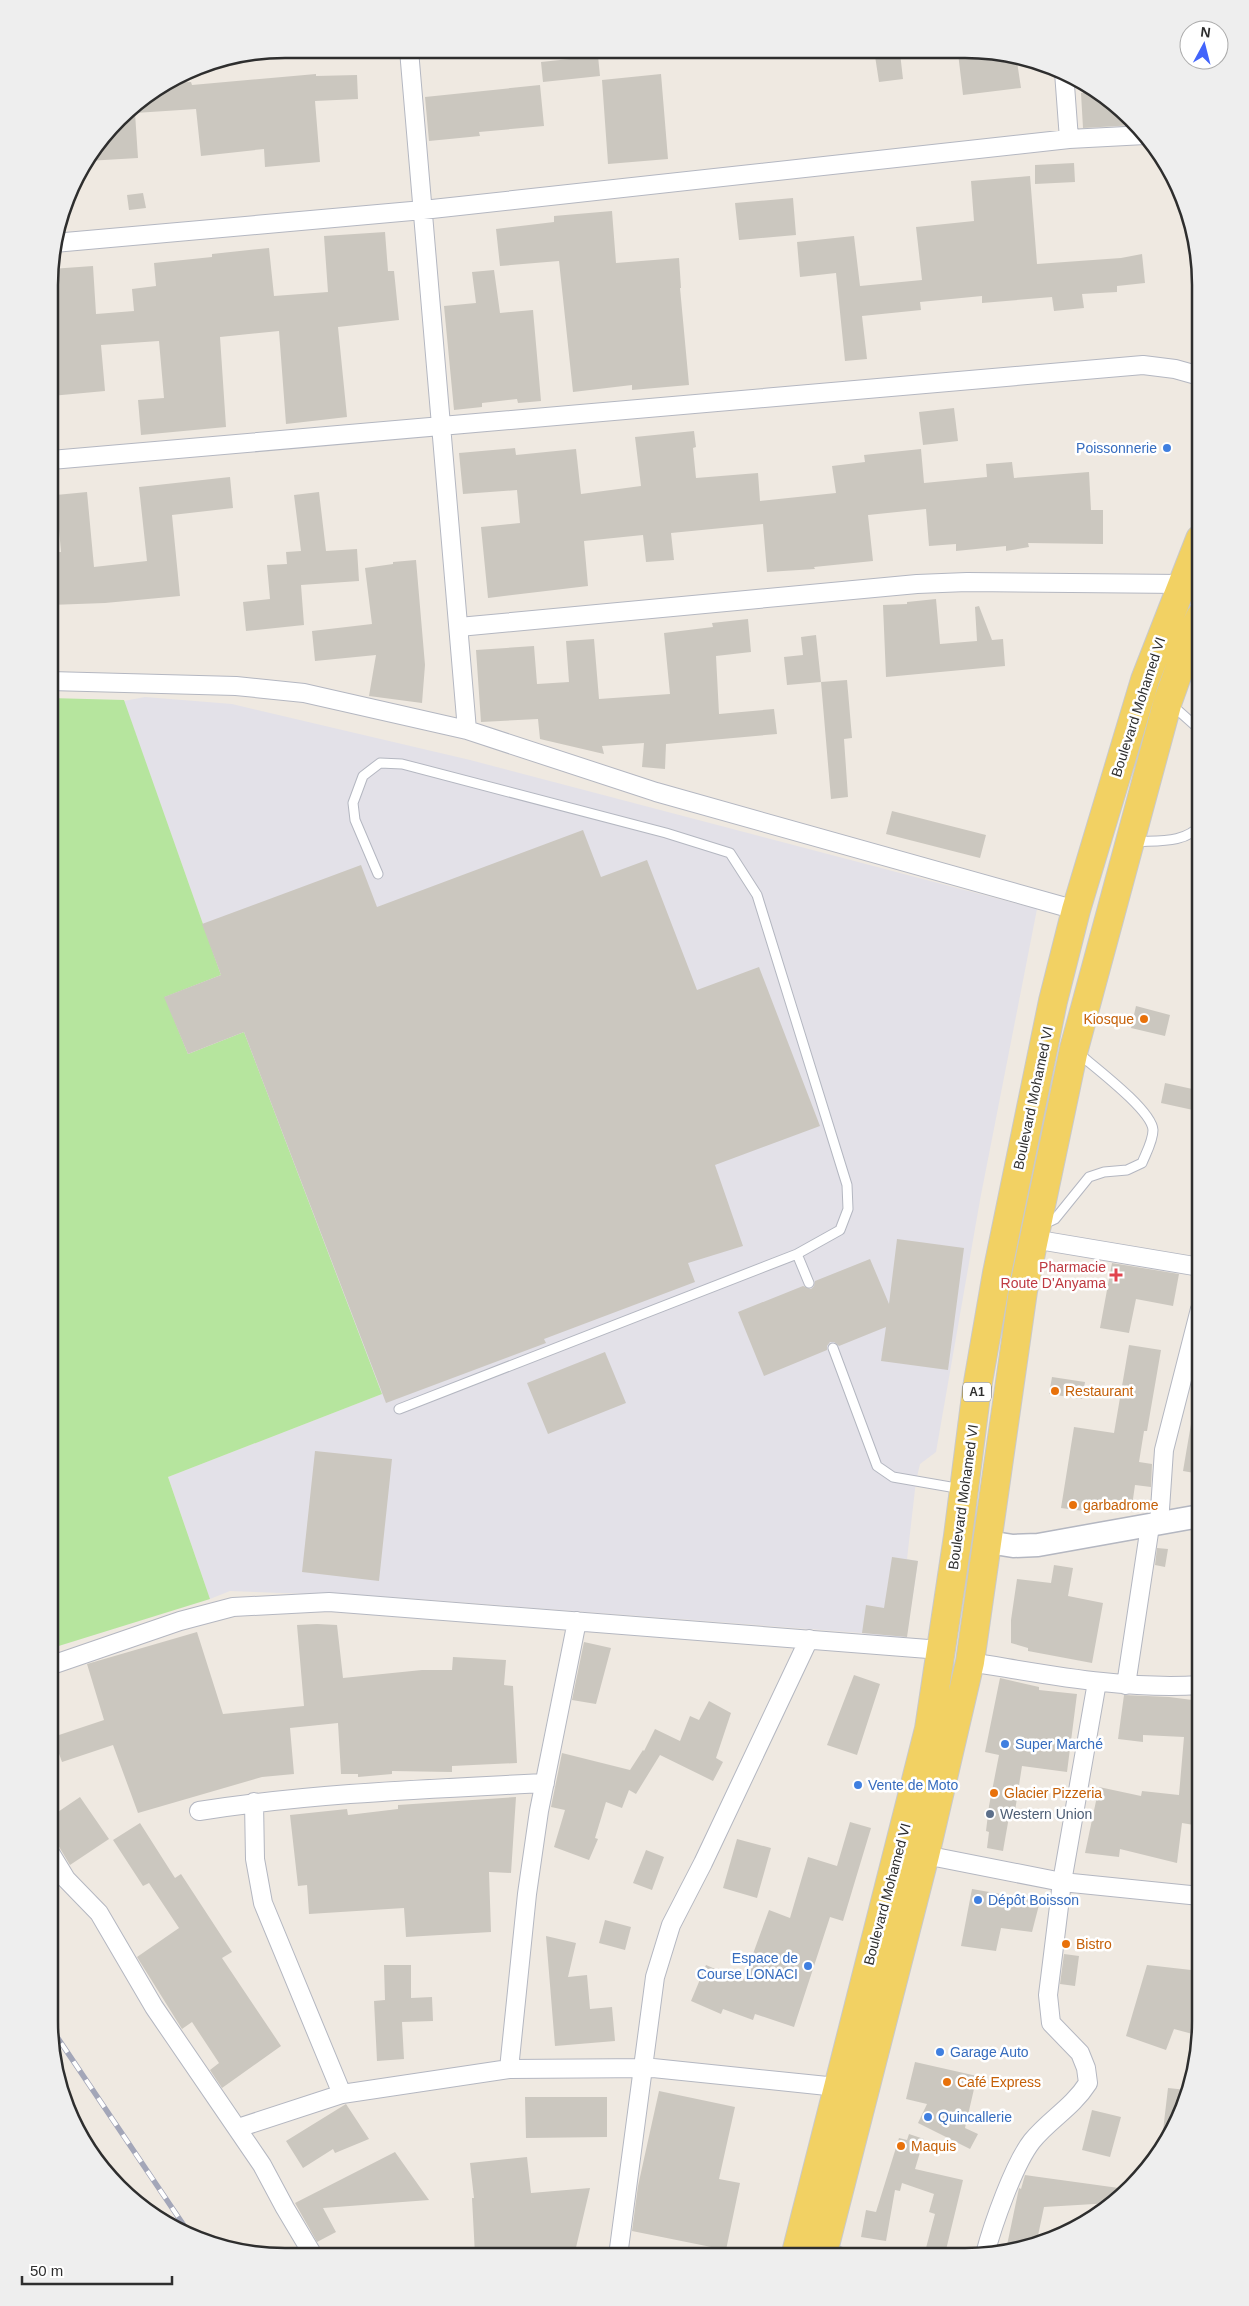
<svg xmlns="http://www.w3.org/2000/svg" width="1249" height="2306" font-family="Arial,sans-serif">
	<rect width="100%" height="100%" fill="#efe9e1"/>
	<path fill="#e3e1e8" d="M145,697L232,704L470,760L1037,909L980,1200L936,1452L920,1464L916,1481L907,1559L918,1561L906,1640L861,1633L392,1597L230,1591L210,1599L168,1477L382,1394L203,924L124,701Z"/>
	<path fill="#b6e59e" d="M50,698L124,700L221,975L165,997L188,1054L244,1032L382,1394L168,1477L210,1599L49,1649Z"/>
	<path fill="#cbc7bf" d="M900,53L903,79L879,82L875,56Z
		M958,53H1010L1016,55L1021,88L963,95Z
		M598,56L600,76L543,82L541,62Z
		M316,74V76L357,75L358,99L315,101L320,162L265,167L264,149L201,156L196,109L135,113L138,158L87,161L129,107L168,83L191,82L192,85Z
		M661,74L668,159L608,164L602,80Z
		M540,85L544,126L479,132L480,136L429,141L425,97Z
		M1097,92L1120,107L1135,125L1083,128L1081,93Z
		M1074,163L1075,182L1035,184V165Z
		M1030,176L1037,264L1121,258L1142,254L1145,283L1117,286V292L1082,294L1084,308L1054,311L1052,297L982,303V296L920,302L921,310L862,316L867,359L845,361L836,273L800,277L797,242L854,236L860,286L922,280L916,227L974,221L971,181Z
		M143,193L146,208L129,210L127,195Z
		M793,198L796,235L739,240L735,203Z
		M612,211L616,263L679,258L681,288H680L689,385L632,390V385L573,392L559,261L500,266L496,229L554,222V216Z
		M385,232L388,271H394L399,320L338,327L347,417L286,424L279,331L220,337L226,427L141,435L138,400L164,398L159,341L101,345L105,391L51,396V269L93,266L96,314L134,311L132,289L156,286L154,263L212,257V254L269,248L274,296L328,292L324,236Z
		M494,270L500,313L533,310L541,401L518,403L517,399L482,403V407L454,410L444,306L476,303L472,272Z
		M954,408L958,441L923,445L919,412Z
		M694,431L696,447L693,448L696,478L758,473L760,501L836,493L832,466L865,462L864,455L921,449L924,483L987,477L986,464L1012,462L1014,478L1089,472L1091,510H1103V544L1028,543L1029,547L1006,551V546L956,551V544L929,546L926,509L868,515L873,561L814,567L815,569L767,572L763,524L671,533L674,560L646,562L643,535L584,541L588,586L488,598L481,527L520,523L517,490L463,494L459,453L515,448L516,455L576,449L581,494L641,486L635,437Z
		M230,477L233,508L172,515L180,596L105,603L50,605V552H61L56,495L87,492L94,567L147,561L139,487Z
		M319,492L326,551L357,549L359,581L301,585L304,625L246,631L243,602L270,599L267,565L287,564L286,552L301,551L294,495Z
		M416,560L425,665L422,703L369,696L376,655L315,661L312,631L372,624L365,568L393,564V562Z
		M936,599L940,644L977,641L975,607L979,606L992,640L1003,639L1005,666L886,677L883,605L907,604V602Z
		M748,619L751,652L716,656L719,714L774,709L777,734L666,744L665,769L642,767L644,743L602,746L604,754L540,739L538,719L481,722L476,650L534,646L537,684L569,682L566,641L594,639L599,699L670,694L664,633L713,627L712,623Z
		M816,635L821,682L787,685L784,657L803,655L801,637Z
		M847,680L852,738L844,739L848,797L831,799L821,682Z
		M892,811L986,835L980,858L886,834Z
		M583,830L601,877L647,860L697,990L759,967L820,1126L715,1165L743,1246L688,1263L695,1282L544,1339L546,1343L386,1403L244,1032L188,1054L164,997L221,975L202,924L361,865L377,907Z
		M1136,1006L1170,1015L1165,1036L1131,1028Z
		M1165,1083L1197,1090L1193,1110L1161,1103Z
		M897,1239L964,1248L948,1370L881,1361L886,1327L839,1346L834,1342H830L827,1346V1350L764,1376L738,1312L803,1286L811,1289L814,1286L815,1281L870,1259L889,1304Z
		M1112,1263L1179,1274L1173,1306L1136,1299L1129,1333L1100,1328Z
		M1129,1345L1161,1350L1147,1431H1144L1139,1462L1152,1464L1151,1487L1135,1485L1132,1506L1093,1501L1091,1512L1061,1508L1074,1427L1114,1433Z
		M605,1352L626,1403L548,1434L527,1383Z
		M1052,1377L1085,1382L1082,1399L1049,1394Z
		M1191,1424H1200V1474L1183,1471Z
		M315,1451L392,1459L379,1581L302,1572Z
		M1157,1548L1168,1549L1165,1567L1155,1565Z
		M892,1557L918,1561L907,1637L862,1633L866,1605L884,1608Z
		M1054,1565L1073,1568L1068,1596L1103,1603L1092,1663L1028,1651V1648L1011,1643V1620L1017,1579L1051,1583Z
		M317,1624L337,1625L343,1678L422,1670H452L453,1657L506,1660L504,1685L513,1686L517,1763L452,1766V1772L392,1771V1774L358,1777V1774H341L338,1723L290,1728L294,1774L262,1777L138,1813L113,1745L62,1762L53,1737L104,1720L87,1664L197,1632L223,1714L304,1706L297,1625Z
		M584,1642L611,1648L596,1704L572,1700Z
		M854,1675L880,1684L857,1755L827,1745Z
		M1000,1678L1039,1687V1690L1077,1694L1067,1772L1022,1766L1015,1811H1010L1003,1851L987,1848L989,1832L986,1831L989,1806L999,1755L985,1752Z
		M1124,1695L1169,1697L1200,1701V1826L1182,1823L1177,1863L1120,1849L1119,1857L1085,1853L1099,1787L1141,1796L1142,1791L1179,1795L1184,1737L1143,1735V1742L1118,1739Z
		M709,1701L731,1713L716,1758L723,1762L713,1781L660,1755L636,1794L629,1790L622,1808L606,1802L595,1838L598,1839L589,1860L554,1847L565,1810L551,1807L562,1753L630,1770L643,1750L644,1751L655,1729L680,1741L690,1716L699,1720Z
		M80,1797L109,1839L70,1865L58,1845L49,1840V1818Z
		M516,1797L511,1873L489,1872L491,1932L406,1937L404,1908L309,1914L307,1885L298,1886L290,1815L347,1809L348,1815L398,1809V1805Z
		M850,1822L871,1828L843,1921L830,1917L794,2027L755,2014L753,2020L723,2009L721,2014L691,2001L706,1965L743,1981L769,1910L790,1918L808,1857L837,1866Z
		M140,1823L175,1878L181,1874L232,1952L222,1958L281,2046L222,2088L210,2070L219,2063L192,2022L182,2029L137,1957L179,1928L149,1883L143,1886L113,1840Z
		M737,1839L771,1848L757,1898L723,1888Z
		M646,1850L664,1857L652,1890L633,1883Z
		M972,1889L1040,1901L1032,1932L1001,1928L996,1951L961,1946Z
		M605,1920L631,1927L625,1950L599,1943Z
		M546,1936L576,1943L568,1977L587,1975L590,2009L612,2007L615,2041L555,2046Z
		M1064,1954L1079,1956L1075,1986L1060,1984Z
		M384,1965H411V1998L432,1997L433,2021L402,2022L404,2059L377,2061L374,2001L385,2000Z
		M1147,1965L1200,1971V2036L1174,2029L1166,2050L1126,2036Z
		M915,2062L977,2076L965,2128L978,2134L970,2149L918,2123L927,2104L906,2099Z
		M1168,2088L1187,2090L1182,2112L1161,2148Z
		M659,2091L735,2107L719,2179L740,2183L726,2250L632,2231L638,2186Z
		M525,2097H607V2137L526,2138Z
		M346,2104L369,2139L335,2153L333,2149L303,2168L286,2141Z
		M1092,2110L1121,2117L1110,2157L1082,2150Z
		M909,2134L924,2139L915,2169L963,2180L945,2254L926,2248L935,2214L929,2212L934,2194L902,2183L900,2191L895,2190L886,2241L861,2237L866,2210L876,2212L899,2138L907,2140Z
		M395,2152L429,2200L323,2208L336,2232L317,2242L295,2203Z
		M527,2157L531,2193L590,2188L574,2256H545L546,2251L475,2255L472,2198H474L470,2163Z
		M1025,2175L1039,2177L1126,2189L1111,2203L1044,2207L1036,2245L1006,2250L1019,2188L1021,2189Z"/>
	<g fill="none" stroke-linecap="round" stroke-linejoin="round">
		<defs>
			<path id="service" d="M1172,705L1200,730
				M1133,842C1154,840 1186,844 1200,825
				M378,874L355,820L353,803L363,776L380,763L402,764L666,833L730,853L757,895L847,1185L848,1209L840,1230L797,1254L399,1409
				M1042,1225L1055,1219L1089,1177L1104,1172L1127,1170L1142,1163C1146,1153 1153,1141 1153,1130C1152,1110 1093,1066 1077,1052
				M797,1254L809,1283
				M833,1348L877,1466L893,1477L962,1489"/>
			<path id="minor" d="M409,50L467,730
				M1064,72L1069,139
				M54,243L423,210L1069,139L1145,135
				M51,460L1143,365L1175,369L1200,376
				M459,627L917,584L967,582L1182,584
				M50,681L236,686L304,693L467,730L656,792L1076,910
				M1033,1239L1200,1267
				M1159,1524L1164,1450L1200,1309
				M970,1662C1046,1674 1122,1690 1200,1685
				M49,1666L180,1621L233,1607L329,1602L941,1650
				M1126,1685L1150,1526
				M254,1802L255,1859L263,1903L342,2094
				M199,1811C313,1793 429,1789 545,1783
				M49,1851L66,1879L99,1913L154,2007L262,2165L285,2208L313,2255
				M925,1855L1062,1882L1200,1896
				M509,2069L527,1894L539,1811L577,1621
				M238,2128L342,2094L509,2069L653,2068L837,2087
				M823,2251L841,2257
				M985,2254C993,2224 1014,2164 1032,2141C1050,2119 1072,2108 1088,2083L1086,2068L1080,2053L1051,2023L1048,1995L1062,1882L1097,1682
				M618,2256L655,1977L671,1925L703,1863L809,1639"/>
			<path id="tertiary" d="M988,1542L1013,1546L1038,1545L1200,1516"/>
			<path id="primary" d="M795,2257L929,1729L958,1536L977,1388L997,1273L1053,1001L1076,910L1145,680L1200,539
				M822,2257L925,1855L970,1662L1023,1291L1074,1049L1168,701L1189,642L1200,617"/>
		</defs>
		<use href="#service" stroke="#b4b7c1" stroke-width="11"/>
		<use href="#minor" stroke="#b4b7c1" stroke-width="20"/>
		<use href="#tertiary" stroke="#b4b7c1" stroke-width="25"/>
		<use href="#primary" stroke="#c9c9c9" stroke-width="30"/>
		<use href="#service" stroke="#fff" stroke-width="9"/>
		<use href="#minor" stroke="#fff" stroke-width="18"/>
		<use href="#tertiary" stroke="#fff" stroke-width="22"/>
		<use href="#primary" stroke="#f2d163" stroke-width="28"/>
		<defs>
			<path id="rail" d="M49,2025L191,2236"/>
		</defs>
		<use href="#rail" stroke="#a3a6b8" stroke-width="5.5"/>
		<use href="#rail" stroke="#fff" stroke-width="4" stroke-dasharray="11" stroke-linecap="butt"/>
	</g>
	<g fill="#3f7fe0" stroke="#fff" stroke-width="2">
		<circle cx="1167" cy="448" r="5"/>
		<circle cx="1005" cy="1744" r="5"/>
		<circle cx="858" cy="1785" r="5"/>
		<circle cx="978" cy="1900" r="5"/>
		<circle cx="808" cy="1966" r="5"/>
		<circle cx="940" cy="2052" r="5"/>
		<circle cx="928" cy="2117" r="5"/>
	</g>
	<g fill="#e8710a" stroke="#fff" stroke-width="2">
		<circle cx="1144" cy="1019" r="5"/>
		<circle cx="1055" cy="1391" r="5"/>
		<circle cx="1073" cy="1505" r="5"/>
		<circle cx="994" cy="1793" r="5"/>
		<circle cx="1066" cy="1944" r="5"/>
		<circle cx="947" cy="2082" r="5"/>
		<circle cx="901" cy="2146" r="5"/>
	</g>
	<path fill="#e0444e" stroke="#fff" stroke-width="2" d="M1113.5 1267.5h5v5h5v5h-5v5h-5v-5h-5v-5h5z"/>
	<circle fill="#5c6f8a" stroke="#fff" stroke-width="2" cx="990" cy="1814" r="5"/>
	<g text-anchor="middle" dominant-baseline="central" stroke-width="5" stroke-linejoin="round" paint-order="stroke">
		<rect fill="#fff" stroke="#6d6d6d" stroke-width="1" x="963" y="1382.5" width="28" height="19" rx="4"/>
		<g font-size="12" font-weight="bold" fill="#2e2e2e">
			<text x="977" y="1392">A1</text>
		</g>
		<g font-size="14" fill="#366cbe" stroke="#fff" text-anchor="start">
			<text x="1157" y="448" text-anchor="end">Poissonnerie</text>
			<text x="1015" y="1744">Super Marché</text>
			<text x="868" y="1785">Vente de Moto</text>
			<text x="988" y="1900">Dépôt Boisson</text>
			<text x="798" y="1958" text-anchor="end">Espace de<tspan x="798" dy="16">Course LONACI</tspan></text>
			<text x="950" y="2052">Garage Auto</text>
			<text x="938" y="2117">Quincallerie</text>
		</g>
		<g font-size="14" fill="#2e2e2e" stroke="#fff">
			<text transform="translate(1138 707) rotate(-72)">Boulevard Mohamed VI</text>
			<text transform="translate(1033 1098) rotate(-78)">Boulevard Mohamed VI</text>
			<text transform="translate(963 1497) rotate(-82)">Boulevard Mohamed VI</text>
			<text transform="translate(887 1894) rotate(-75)">Boulevard Mohamed VI</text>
		</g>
		<g font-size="14" fill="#c56008" stroke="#fff" text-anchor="start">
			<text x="1134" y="1019" text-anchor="end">Kiosque</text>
			<text x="1065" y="1391">Restaurant</text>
			<text x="1083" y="1505">garbadrome</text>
			<text x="1004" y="1793">Glacier Pizzeria</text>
			<text x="1076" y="1944">Bistro</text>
			<text x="957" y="2082">Café Express</text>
			<text x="911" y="2146">Maquis</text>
		</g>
		<g font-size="14" fill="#be3a42" stroke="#fff" text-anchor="end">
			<text x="1106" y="1267">Pharmacie<tspan x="1106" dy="16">Route D'Anyama</tspan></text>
		</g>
		<g font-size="14" fill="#4e5e75" stroke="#fff" text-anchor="start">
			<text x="1000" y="1814">Western Union</text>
		</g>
	</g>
	<path d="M0 0H1249V2306H0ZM285 58H965A227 227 0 0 1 1192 285V2021A227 227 0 0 1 965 2248H285A227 227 0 0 1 58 2021V285A227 227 0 0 1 285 58Z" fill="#eee" fill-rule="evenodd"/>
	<path fill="none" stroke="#2e2e2e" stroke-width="2.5" d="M285 58H965A227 227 0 0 1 1192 285V2021A227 227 0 0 1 965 2248H285A227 227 0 0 1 58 2021V285A227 227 0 0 1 285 58Z"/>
	<g transform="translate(1204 45) rotate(7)"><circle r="24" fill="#ffffff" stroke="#ababab"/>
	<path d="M0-4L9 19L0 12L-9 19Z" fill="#4264fb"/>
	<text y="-8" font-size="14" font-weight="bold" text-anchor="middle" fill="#2e2e2e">N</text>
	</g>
	<path d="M22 2276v8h150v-8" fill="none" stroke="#2e2e2e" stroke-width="2.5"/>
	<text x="30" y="2276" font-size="15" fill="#2e2e2e" stroke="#ffffff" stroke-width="4" paint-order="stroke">50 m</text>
</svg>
